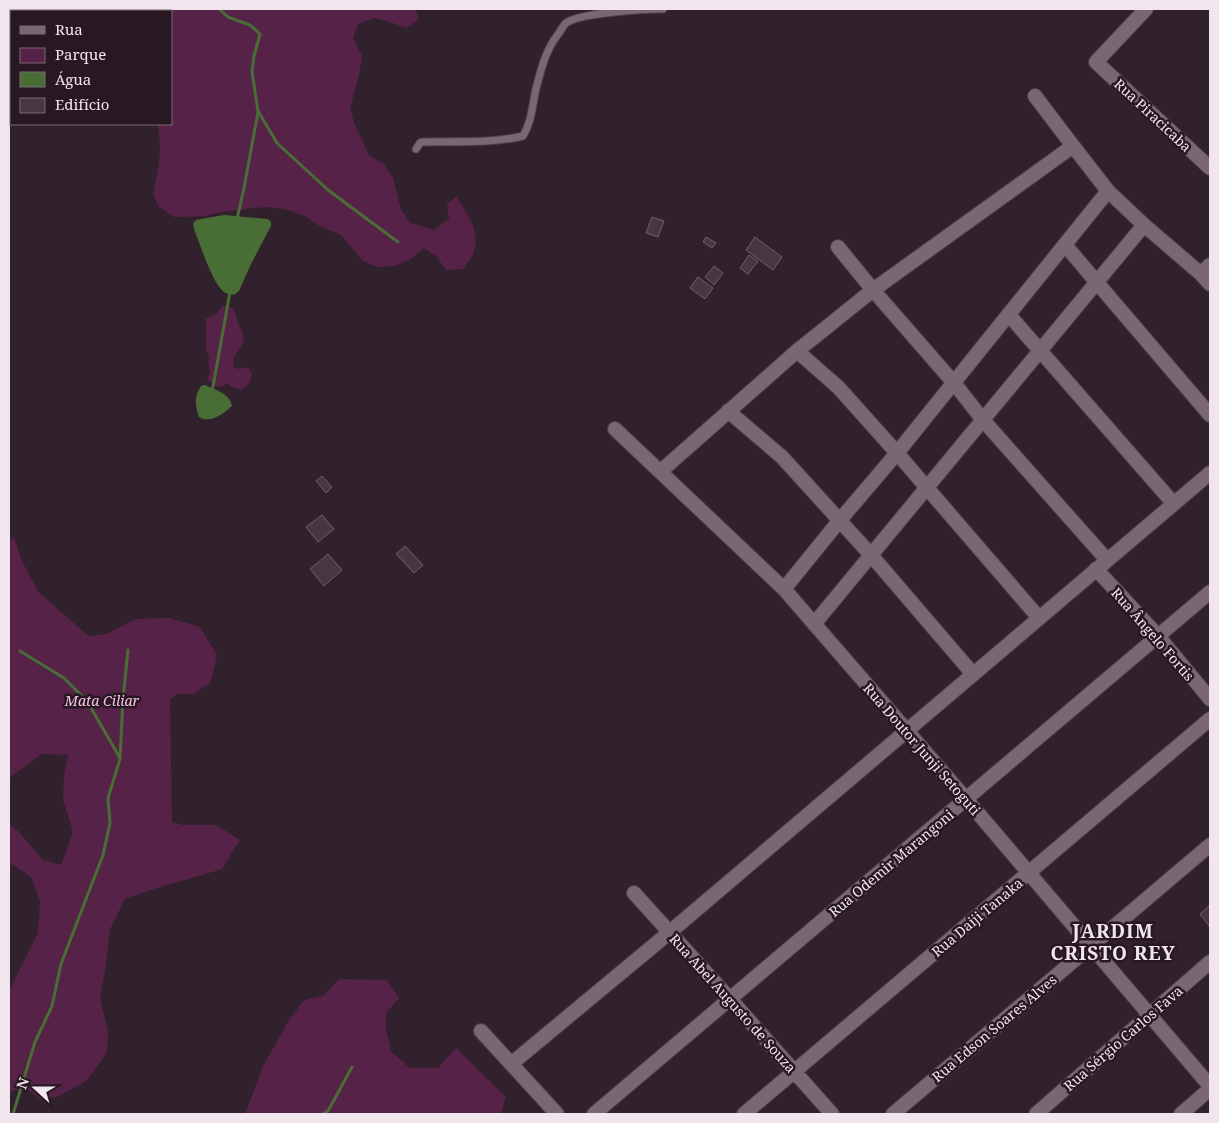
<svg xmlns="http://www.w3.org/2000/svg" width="1219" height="1123" font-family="'Noto Serif',serif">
	<rect width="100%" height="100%" fill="#31212c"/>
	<path fill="#562248" d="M136,9H415L419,19L406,28L390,22L374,18L358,24L353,38L362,56L360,70L350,109L355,125L369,155L384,164L393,178L401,210L411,223L434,230L449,219L447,205L456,196C467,214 483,233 472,256C470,260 466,265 463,269L446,270L437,257L424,248L411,259L395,266L378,267L363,261L341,235L318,225L305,216L288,210L271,207L254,208L221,212L204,216L174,217L159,207L153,195L159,163L160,146L158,124H171V11H135Z
		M222,306L233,308C236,313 236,318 238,323C240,329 246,335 243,342C240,351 231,355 234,367L238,369L248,367L252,373L249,384L241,390L232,387L227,383L221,387L216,386L207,379L210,372L208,364L209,357L206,350V319L216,314Z
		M14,537L22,561L38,591L63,614L89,636L107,634L135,619L169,618L200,627L217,655L211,682L194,694H177L170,700L172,822L183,825H216L240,840L222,869C190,879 156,887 125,899L110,929L106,965L100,998L108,1032L107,1053L86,1081L57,1097L40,1099L25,1088L12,1091L9,1097V991L38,933L40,901L31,877L9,862V824L19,832L43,860L61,865L73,832L63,800L64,775L68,755L42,754L9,778V543Z
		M339,979L387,980L399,998L386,1013V1029L391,1051L410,1068H438L456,1048L506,1097L501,1114H245L263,1066L289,1020L304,1000L323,996Z"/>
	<path fill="#496e35" d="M224,215L268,219L271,222V226L251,264L239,291L234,295C232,294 229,295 226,293C213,287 200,243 194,229L193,224L196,220Z
		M205,385C215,390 230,393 232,406C223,414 210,424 199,417C195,405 194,396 201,386Z"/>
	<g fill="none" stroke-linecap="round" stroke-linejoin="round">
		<path stroke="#496e35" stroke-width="3" d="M219,9L228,17L250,25L260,34L254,56L252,72L258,111L277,143L328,190L398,242
			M237,219L244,188L258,112
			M212,392L230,292
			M20,651L64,678L87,701L120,758
			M13,1114L35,1042L52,1006L61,964L103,855L110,823L108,798L120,759L123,699L128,650
			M323,1114L328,1111L352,1067"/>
	</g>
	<path fill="#483743" stroke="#715e6a" d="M652,217L664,221L658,237L646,233Z
		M706,237L716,243L712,248L703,242Z
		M755,237L782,257L773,270L746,250Z
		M749,255L758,261L748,274L740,268Z
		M714,266L723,273L714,285L705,277Z
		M698,277L713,288L705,299L690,288Z
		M322,476L332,487L326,493L316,481Z
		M322,515L334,529L318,542L306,527Z
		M405,546L423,565L414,573L396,554Z
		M328,554L342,570L324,586L310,569Z
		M1210,905V927L1200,914Z"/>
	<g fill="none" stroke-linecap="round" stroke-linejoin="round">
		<defs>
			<path id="lane" d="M416,149L420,143L422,142C457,141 489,144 523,136C532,121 532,106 536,89C541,69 546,49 559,33C561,30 563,26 566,23C579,13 644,9 663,9"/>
			<path id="street" d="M1146,9L1096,62L1210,168
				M1035,96L1073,146L1108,191L1144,225L1201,274L1210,284
				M1065,245L1210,415
				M838,247L873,290L954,383L983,420L1107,560
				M1201,274L1210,265
				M1009,315L1174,504
				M797,351L839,388L897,453L1039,618
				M728,411L782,457L871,555L973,674
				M615,429L784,589L966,799L1210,1086
				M661,471L797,351L873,290L1073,146
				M1096,569L1158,636L1210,699
				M784,589L840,520L897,453L1108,191
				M814,624L1144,225
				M634,893L730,999L832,1114
				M481,1031L557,1114
				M511,1064L670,932L1210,473
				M594,1114L1210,592
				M744,1114L1210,719
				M893,1114L1210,845
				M1036,1114L1210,962
				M1181,1114L1210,1089"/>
		</defs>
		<use href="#lane" stroke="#4d3f48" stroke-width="9"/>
		<use href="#street" stroke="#4d3f48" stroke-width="16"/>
		<use href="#lane" stroke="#7a6774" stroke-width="7"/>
		<use href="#street" stroke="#7a6774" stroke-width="14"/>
	</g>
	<g text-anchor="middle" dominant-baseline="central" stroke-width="5" stroke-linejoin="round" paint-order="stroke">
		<g font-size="14" fill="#f1e6ed" stroke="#271822">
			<text transform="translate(1153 115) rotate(43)">Rua Piracicaba</text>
			<text transform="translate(1153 634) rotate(49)">Rua Ângelo Fortis</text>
			<text transform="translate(922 749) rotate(49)">Rua Doutor Junji Setoguti</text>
			<text transform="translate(891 863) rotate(-40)">Rua Odemir Marangoni</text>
			<text transform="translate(977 917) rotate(-40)">Rua Daiji Tanaka</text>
			<text transform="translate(733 1003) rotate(48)">Rua Abel Augusto de Souza</text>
			<text transform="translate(994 1028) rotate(-40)">Rua Edson Soares Alves</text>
			<text transform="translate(1123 1038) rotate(-41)">Rua Sérgio Carlos Fava</text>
		</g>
		<g font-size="14" font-style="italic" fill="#f8c4e7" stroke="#271822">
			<text x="102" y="700">Mata Ciliar</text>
		</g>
		<g font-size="19" font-weight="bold" letter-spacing="1" fill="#f1e6ed" stroke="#271822">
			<text x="1113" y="931">JARDIM<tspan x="1113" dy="22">CRISTO REY</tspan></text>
		</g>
	</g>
	<rect width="1219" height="1123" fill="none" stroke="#f1e6ed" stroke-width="20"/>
	<rect x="10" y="10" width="162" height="115" fill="#271822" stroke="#786a73"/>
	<rect x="20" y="26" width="25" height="8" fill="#7a6774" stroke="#786a73"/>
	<text x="55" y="35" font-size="15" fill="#f1e6ed">Rua</text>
	<rect x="20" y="48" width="25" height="15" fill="#562248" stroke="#786a73"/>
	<text x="55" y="60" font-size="15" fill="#f1e6ed">Parque</text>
	<rect x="20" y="72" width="25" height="15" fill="#496e35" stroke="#786a73"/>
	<text x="55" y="85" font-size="15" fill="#f1e6ed">Água</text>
	<rect x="20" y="98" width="25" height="15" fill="#483743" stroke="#786a73"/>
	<text x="55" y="110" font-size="15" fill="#f1e6ed">Edifício</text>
	<g transform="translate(35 1088) rotate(291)" stroke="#271822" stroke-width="4" paint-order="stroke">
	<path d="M0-4L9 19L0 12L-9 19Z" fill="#f1e6ed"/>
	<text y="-8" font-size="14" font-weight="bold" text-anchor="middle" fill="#f1e6ed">N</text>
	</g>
</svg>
